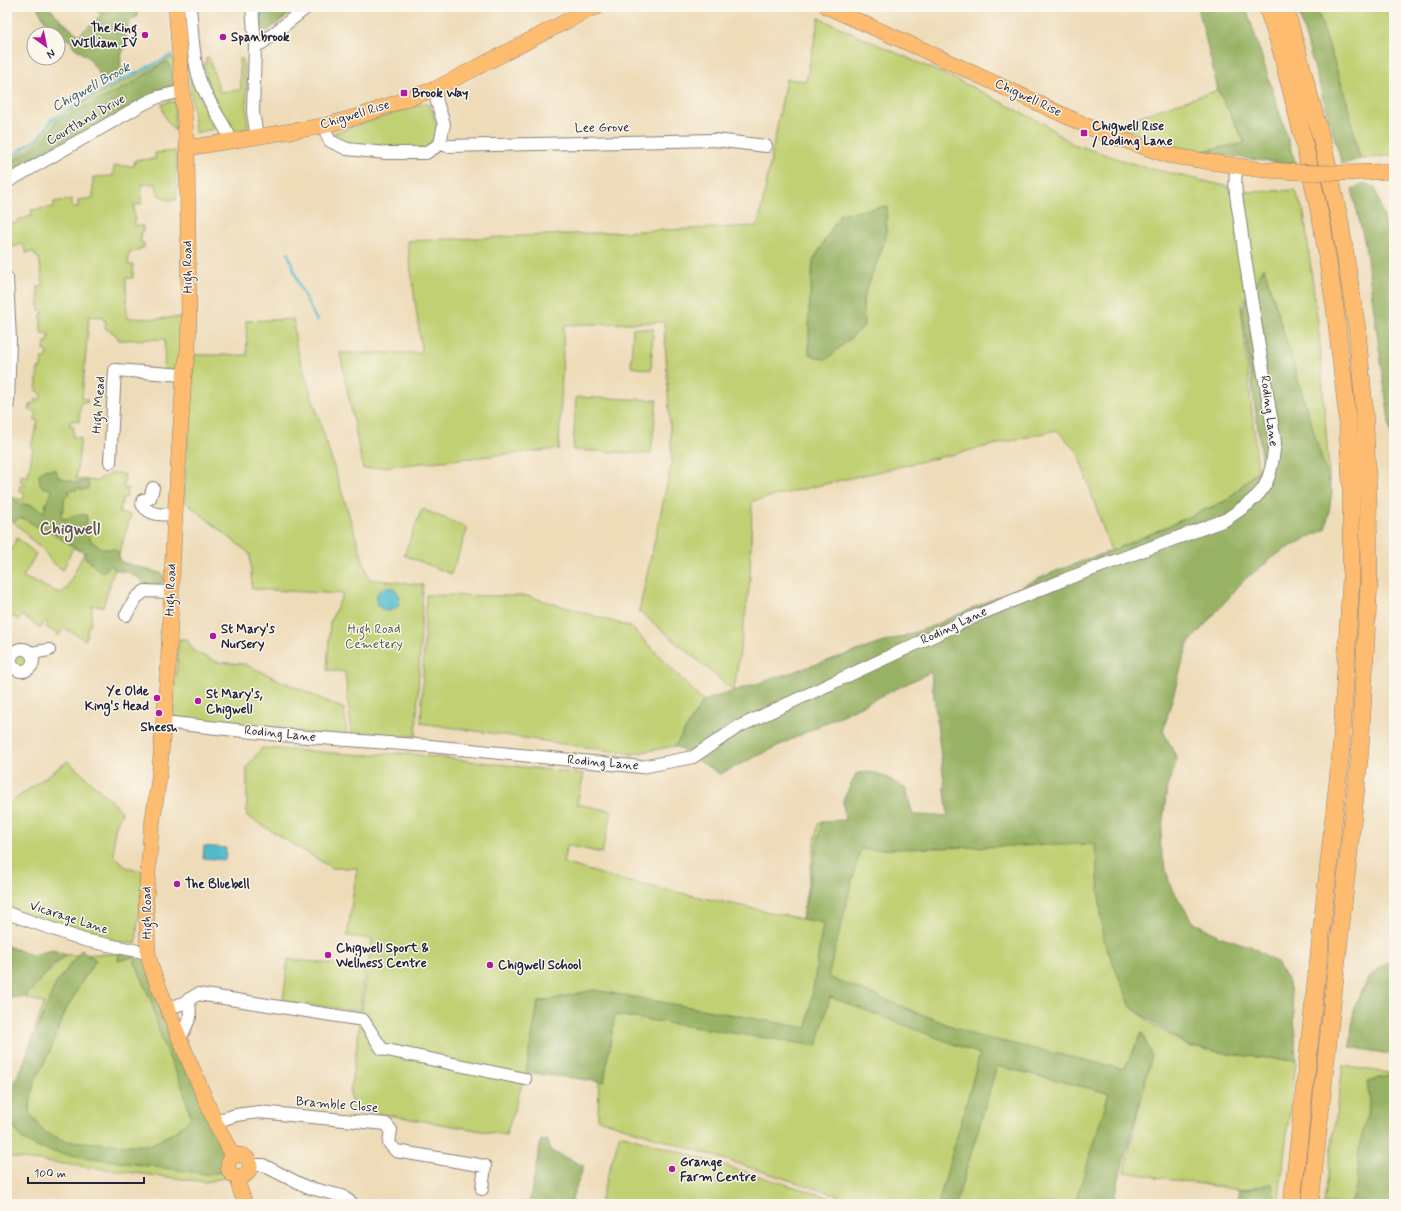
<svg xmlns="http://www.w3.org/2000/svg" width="1401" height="1211" font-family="Mynerve,sans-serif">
	<rect width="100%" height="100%" fill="#fbf7ec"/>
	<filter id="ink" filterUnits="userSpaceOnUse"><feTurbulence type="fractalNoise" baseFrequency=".025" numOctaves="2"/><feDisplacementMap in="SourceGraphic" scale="8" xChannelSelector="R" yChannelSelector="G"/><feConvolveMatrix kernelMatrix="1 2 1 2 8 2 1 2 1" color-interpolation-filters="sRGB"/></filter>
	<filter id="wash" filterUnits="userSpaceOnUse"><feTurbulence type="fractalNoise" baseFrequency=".012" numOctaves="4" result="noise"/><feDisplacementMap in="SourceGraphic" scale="16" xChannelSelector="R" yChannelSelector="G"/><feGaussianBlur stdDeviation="0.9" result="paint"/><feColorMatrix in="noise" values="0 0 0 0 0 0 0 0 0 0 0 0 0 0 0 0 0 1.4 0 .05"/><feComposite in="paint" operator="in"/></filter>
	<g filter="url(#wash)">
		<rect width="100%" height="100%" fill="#eedcb9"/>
		<path fill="#c0d073" stroke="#717957" d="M183,7H185L192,74L198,95L214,129L195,133Z
			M1316,7H1394V155L1360,159L1346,98Z
			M819,18L972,87L1044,124L1073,144L1140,166L1251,192L1295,190L1304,213L1319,333L1330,487L1264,268L1241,306L1258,470L1227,500L1111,551L1077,451L1057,430L752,501L750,582L734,691L639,611L672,462L664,322L564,325L559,449L363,469L340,353H422L407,241L756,226L760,217L786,79L806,81Z
			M173,57L175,91L7,177V162C26,149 44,143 50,120Z
			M209,57L220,92L241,90L239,59H243L246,85L248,129L232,132L229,129L209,86L203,65L206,64V58Z
			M1218,90L1245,143L1197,152L1166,144L1113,125Z
			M168,102H175V131C167,122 163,116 162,104Z
			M424,103L429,105C434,115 441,132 433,142C431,144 427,146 424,148L349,146L334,139V133Z
			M176,151L177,200L166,199L158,194L156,184H142L141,204L134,205L135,226H143V232L141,233V243H144V248H139V251L129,252L128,265H133V278H126L127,318L152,319L182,317V375L164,374L165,339L119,340L115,334L105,328L106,321L103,320V317L89,316L82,398L87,399V403L81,402L79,422L76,420L70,422V426H74L73,437L81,438L76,479L97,481C106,475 114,470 125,475L123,488H128L126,498H123L119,513L131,515L103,607L92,605L91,623L88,627L86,640L64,628L59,635L46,627L48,623L45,621L40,628L22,615L19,620L7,613V558L17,538L36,554L23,577L62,594L65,589L66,590L84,553L73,548L63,570L52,562L42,548L29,538L22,529L7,518V496L23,500L25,493L19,490L20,485L25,487L26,483L20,481L21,475L28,477L33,448L31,447L38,421L35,420L36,412L29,410L31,403L34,404L35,399L40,400L41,393L36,391L38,368H41L42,358L46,359L47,351H44L45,342H48L49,334L41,333V314H43V311L39,310L38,287L43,286L39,257H36L34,252L26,253L23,244L11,247L7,225L18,222V220L32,216L31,210L54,207V202L72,199V207H78V200L93,198V177L113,176L114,166H134L135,160L155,159V153Z
			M293,319L296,346L369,579L423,585L416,736L352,737L345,672L327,670L330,622L343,594L252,589L250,554L184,501L193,355H247L246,321Z
			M633,328L653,329L651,370L631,367Z
			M576,397L657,400L651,454L573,450Z
			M422,509L468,528L451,574L404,555Z
			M426,595L528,596L631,627L703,701L679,745L633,754L421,723Z
			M179,639H187L193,651L217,662L244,664L344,709L347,738L172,717Z
			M14 660a8 8 0 1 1 16 0a8 8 0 1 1-16 0Z
			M262,748H264L364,755L401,753L584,774L577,804L612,811L602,853L567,845L563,863L625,881L802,919L818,824L845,820L1099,840L1131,1007L1156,1027L1188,1046L1230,1054L1296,1061L1278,1204H1276L1272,1184L1240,1190L1124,1172L1145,1081L1112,1204H864L598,1119L599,1080L526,1072L506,1135L352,1109L350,1093L372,939L347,936L357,868H332L247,816V767Z
			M68,761L118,807L122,813C112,830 114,837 114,856L126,867L143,871L136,944L87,937L7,907V805Z
			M148,953L227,1177L206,1182L7,1157V1114L44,1003L25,998L40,980L66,955Z
			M288,959L365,968L360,1011L283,1002Z
			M1343,1066L1394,1074V1204H1324Z
			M620,1134L851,1204H599Z"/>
		<path fill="#98b265" stroke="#5d6a50" d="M37,7H49C59,18 66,26 79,35L101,15L93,7H136L137,9V17L129,21L126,34L127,44L122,53L120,65L126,73L117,80L102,78L89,58L74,47L71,41L61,36L45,21Z
			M259,7H299L263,34Z
			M1198,7H1246L1296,165L1197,152L1245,143L1218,90Z
			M1297,7H1316L1346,98L1360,159L1342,164Z
			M168,62C172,71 175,79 173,89L78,135L65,140L58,146L7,175V165C28,151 45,144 56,121L127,86L162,64Z
			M1363,183L1375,187L1388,233L1394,264V458L1365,244L1355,203L1352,189Z
			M887,206L886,238L863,299L864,326L826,360L809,354V311L813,261L840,214Z
			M1264,267L1332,492L1326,529L1283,550L1245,579L1188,644L1163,731L1177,759L1167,787L1160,846L1170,885L1192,921L1219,936L1252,947L1277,963L1289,983L1294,1012L1296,1061L1230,1054L1188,1046L1131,1007L1103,939L1095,844L860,850L828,977L974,1035L1124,1069L1142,1033L1152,1056L1112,1204H1075L1109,1093L997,1066L956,1204H938L980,1054L830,997L817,1046L615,1015L604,1082L526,1072L538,1002L594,990L807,1028L823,923L802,919L822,821L845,820L843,800L856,774C876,768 889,779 906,789L913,815L948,816L931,672L720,774L675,746L703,701L928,628L1056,571L1119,548L1227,500L1263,466L1242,309Z
			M54,469L56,470L58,477L77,483L87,480L89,486L88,489L82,490L78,488L76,490L69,491V494L64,498V507L61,515L62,519C71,518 77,513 86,515L87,520L85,528L92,542L103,549H115L118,552L120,561L125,563L163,574L165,579C158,585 161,589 149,584L147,587L140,579L128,572L114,570L112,565L109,566L105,571C96,573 92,561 85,558V551L72,546L47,529L38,527L23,518L17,519L15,522L7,516V496L22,504L31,505L44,512L46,503L52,493L50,489L43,487L40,484L39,474L44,470Z
			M7,946L32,955L53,950L66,955L53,965L26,996L11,998L7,996Z
			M120,948L148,953L233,1156L227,1168L218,1173L206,1174L63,1154L38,1148L22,1139L11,1123L7,1116V1097L26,1059L55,985L81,950L96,960L83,980L65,1012L51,1049L34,1083L29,1112L44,1132L66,1141L125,1145H150L178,1130L191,1117L182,1086L163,1044L151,1001L133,957L118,961Z
			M1394,957V1055L1350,1047L1354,1007L1369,977Z
			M1388,1076L1394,1079L1393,1196L1390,1204H1351L1356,1187L1359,1148L1370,1103L1367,1081Z
			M541,1140L548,1141L551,1151L584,1166L572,1198V1204H529Z
			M1272,1184L1276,1204H1237L1240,1190Z"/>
		<path fill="#50bbcc" stroke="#396e84" d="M376 599a12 12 0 1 1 24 0a12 12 0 1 1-24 0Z
			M204,846L226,848L225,860L203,858Z"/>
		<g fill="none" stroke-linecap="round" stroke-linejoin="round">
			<path stroke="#50bbcc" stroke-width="2.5" d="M264,17L267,7
				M7,159L37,139L46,129L51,121L95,94L172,55
				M288,253L300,287L317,321"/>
		</g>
	</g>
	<g filter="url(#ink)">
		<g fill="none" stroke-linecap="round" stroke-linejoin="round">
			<defs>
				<path id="minor" d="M190,7C192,28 193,62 200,81C208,102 222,121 232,141
					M252,7L255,46L253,112L257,137
					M255,46L262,43L307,7
					M323,126L330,141L347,149L386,153H426L440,144L444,124L437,102L435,89
					M440,144L448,146L715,140L766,146
					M7,182L145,103L158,97L183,91
					M7,278L10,340L8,401L7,409
					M110,462L115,370L184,375
					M153,488L150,498L143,500L142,504C149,516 163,515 175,514
					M126,615L136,598L145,591L171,592
					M11 660a11 11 0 1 1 22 0a11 11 0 1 1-22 0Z
					M31,653L49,650
					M164,722L280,735L430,746L642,767L693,757L738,727L978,615L1066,579L1225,520C1237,512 1259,498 1265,485C1272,472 1273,457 1275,442C1264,371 1250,300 1241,228C1239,209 1232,186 1237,167
					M7,913L84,940L148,953
					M168,1009L183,1003L198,994L363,1020L382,1049L525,1079
					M180,1039L190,1017L189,999
					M215,1122L236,1115L259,1112L386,1124L391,1130L389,1143L396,1151L485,1166L482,1189
					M250,1165H263L306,1187L342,1196L353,1204"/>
				<path id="major" d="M176,7L187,148L189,317L188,350L184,375L174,531L168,671L159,778L151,832L146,900L148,953L152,970L176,1030L215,1122L233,1156
					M827,7L917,47L1100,132L1167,155L1256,169
					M187,148L323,126L359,116L435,89L590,9L598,7
					M1372,172L1394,171
					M228 1166a11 11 0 1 1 22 0a11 11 0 1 1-22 0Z
					M239,1178V1186L245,1204"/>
				<path id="highway" d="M1267,7L1280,46L1303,138L1322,224L1335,308L1347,413L1351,485V579L1341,751L1292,1204
					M1285,7L1322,141L1340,222L1357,329L1364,407L1368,492L1369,581L1360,752L1310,1204"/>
			</defs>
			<use href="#minor" stroke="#887f7a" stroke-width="14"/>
			<use href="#major" stroke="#887f7a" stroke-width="16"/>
			<use href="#highway" stroke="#887f7a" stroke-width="18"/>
			<use href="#minor" stroke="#fff" stroke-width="12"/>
			<use href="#major" stroke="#fdbc70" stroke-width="15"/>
			<use href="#highway" stroke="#fdbc70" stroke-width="17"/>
			<defs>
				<path id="major-bridge" d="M1256,169C1296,173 1332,174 1372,172"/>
			</defs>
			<use href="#major-bridge" stroke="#887f7a" stroke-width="16" stroke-linecap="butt"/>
			<use href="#major-bridge" stroke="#fdbc70" stroke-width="15"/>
		</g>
	</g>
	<g fill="#b5179e" stroke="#fbf7ec" stroke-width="1.5">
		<circle cx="145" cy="35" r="4"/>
		<circle cx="223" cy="37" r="4"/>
		<rect x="400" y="89" width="8" height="8" rx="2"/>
		<rect x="1080" y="129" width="8" height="8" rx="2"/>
		<circle cx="213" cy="636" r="4"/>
		<circle cx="157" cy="698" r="4"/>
		<circle cx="198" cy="701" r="4"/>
		<circle cx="159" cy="713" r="4"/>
		<circle cx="177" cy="884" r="4"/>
		<circle cx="328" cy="955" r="4"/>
		<circle cx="490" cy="965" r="4"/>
		<circle cx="672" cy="1169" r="4"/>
	</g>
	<g text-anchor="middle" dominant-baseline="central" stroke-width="3" stroke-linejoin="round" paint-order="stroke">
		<g font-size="13" font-weight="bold" fill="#22223b" stroke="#fbf7ec" text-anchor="start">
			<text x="137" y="28" text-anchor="end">The King<tspan x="137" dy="15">WIlliam IV</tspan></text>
			<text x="231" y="37">Spanbrook</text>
			<text x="412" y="93">Brook Way</text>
			<text x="1092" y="126">Chigwell Rise<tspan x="1092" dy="15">/ Roding Lane</tspan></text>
			<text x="221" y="629">St Mary's<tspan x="221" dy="15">Nursery</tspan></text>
			<text x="149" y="691" text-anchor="end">Ye Olde<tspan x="149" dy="15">King's Head</tspan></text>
			<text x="206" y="694">St Mary's,<tspan x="206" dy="15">Chigwell</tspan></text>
			<text x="159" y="727" text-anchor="middle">Sheesh</text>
			<text x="185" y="884">The Bluebell</text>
			<text x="336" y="948">Chigwell Sport &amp;<tspan x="336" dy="15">Wellness Centre</tspan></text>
			<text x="498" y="965">Chigwell School</text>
			<text x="680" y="1162">Grange<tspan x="680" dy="15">Farm Centre</tspan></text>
		</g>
		<g font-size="13" fill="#22223b" stroke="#fbf7ec">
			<text transform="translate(1028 98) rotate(25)">Chigwell Rise</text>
			<text transform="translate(355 115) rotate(-17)">Chigwell Rise</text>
			<text transform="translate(86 120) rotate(-30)">Courtland Drive</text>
			<text transform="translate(602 128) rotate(-1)">Lee Grove</text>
			<text transform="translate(188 267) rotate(-91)">High Road</text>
			<text transform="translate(99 405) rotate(-86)">High Mead</text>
			<text transform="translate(1269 411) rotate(83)">Roding Lane</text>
			<text transform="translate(171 590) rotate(-88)">High Road</text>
			<text transform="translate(954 626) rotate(-25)">Roding Lane</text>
			<text transform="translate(280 734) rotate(6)">Roding Lane</text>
			<text transform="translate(603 763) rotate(5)">Roding Lane</text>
			<text transform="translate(147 913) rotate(-90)">High Road</text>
			<text transform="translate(69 918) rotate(18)">Vicarage Lane</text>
			<text transform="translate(337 1105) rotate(5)">Bramble Close</text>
		</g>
		<g font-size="13" fill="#51564c" stroke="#fbf7ec">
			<text x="374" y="629">High Road<tspan x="374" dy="15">Cemetery</tspan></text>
		</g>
		<g font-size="14" font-style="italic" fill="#32586e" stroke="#fbf7ec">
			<text transform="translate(91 87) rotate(-29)">Chigwell Brook</text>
		</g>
		<g font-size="17" font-weight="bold" fill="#625255" stroke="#fbf7ec">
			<text x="70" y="529">Chigwell</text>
		</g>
	</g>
	<rect width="1401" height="1211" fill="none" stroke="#fbf7ec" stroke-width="24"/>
	<g transform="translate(46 46) rotate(147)"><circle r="19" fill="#fbf7ec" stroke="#a4a2a5"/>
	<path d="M0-3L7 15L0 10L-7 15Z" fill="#b5179e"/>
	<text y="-6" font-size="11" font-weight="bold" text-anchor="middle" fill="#22223b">N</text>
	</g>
	<path d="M28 1177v6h116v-6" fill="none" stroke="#22223b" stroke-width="2"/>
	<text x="34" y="1177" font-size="12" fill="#22223b" stroke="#fbf7ec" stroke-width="3" paint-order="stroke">100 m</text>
</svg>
